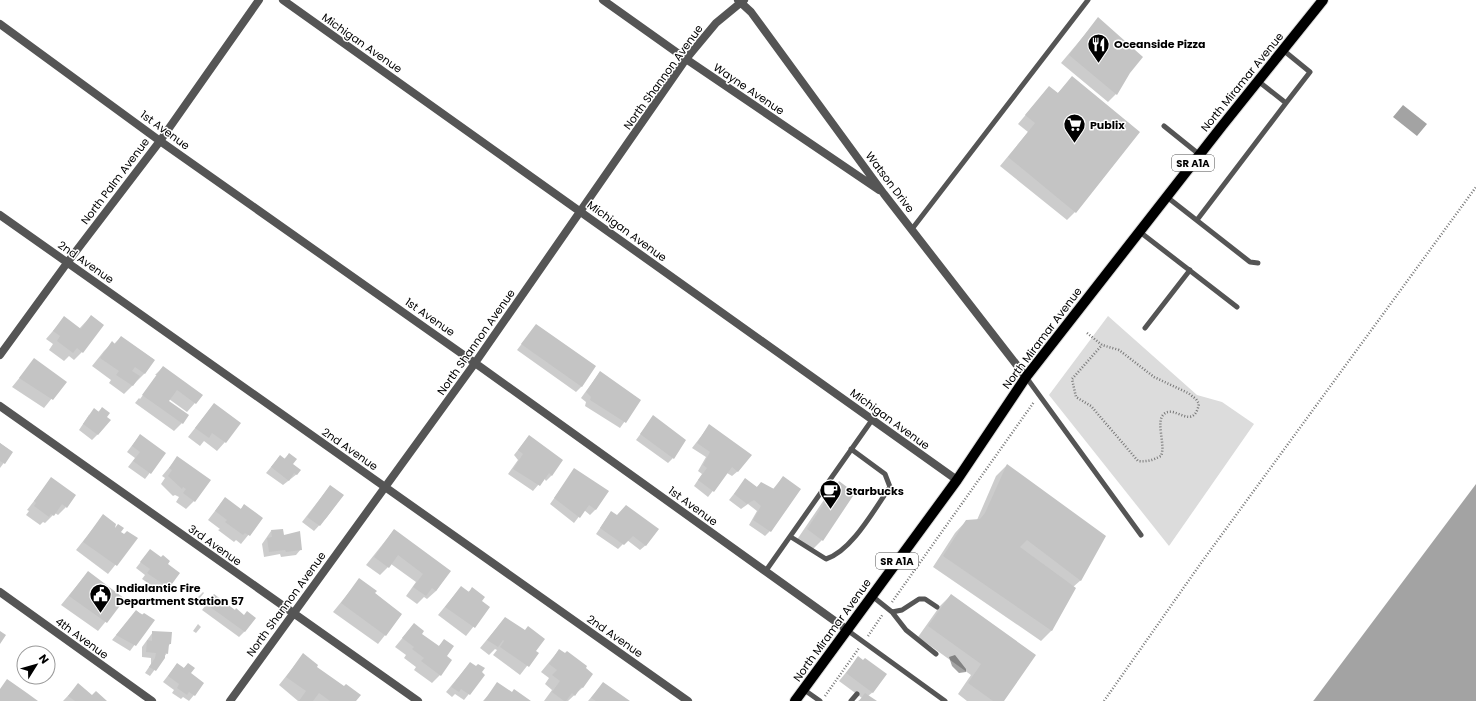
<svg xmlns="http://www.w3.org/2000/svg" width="1476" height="701" font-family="Poppins,sans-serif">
	<rect width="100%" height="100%" fill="#fff"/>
	<path fill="#dcdcdc" d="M1108,316L1197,395L1222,402L1254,424L1169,546L1049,395Z"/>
	<path fill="#a3a3a3" d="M1403,105L1427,124L1417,136L1393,117Z
		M1476,484V701H1313L1314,700Z
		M955,655L966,669V672L959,673L952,666L949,657Z"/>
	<path fill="#0003" d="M1098,19L1129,73L1116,94L1108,102L1061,63Z
		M1072,78L1075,212L1067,220L1000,166L1028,132L1018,124L1049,87L1057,94Z
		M91,316L82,352L74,360L69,356L64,361L49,350L53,344L46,339L64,318L79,329Z
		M536,325L582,386L576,392L517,350Z
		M121,337L153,359L144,374L124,394L109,383L111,380L92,366L104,351L112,343L114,344Z
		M34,360L65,382L44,408L12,387Z
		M163,367L202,395L187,412L169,399L167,401L182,423L174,431L135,403L139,398L140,399L158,375H155Z
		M600,372L640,400L620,428L585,406L586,402L581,398Z
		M214,404L225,442L217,451L204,441L200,446L188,437Z
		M102,408L98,434L92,440L79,430L89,415L98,412Z
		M653,417L673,458L668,463L636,440Z
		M709,426L738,471L732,476L727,473L708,497L694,486L702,474L698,471L706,457L692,448Z
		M140,435L165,453L145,479L128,467L135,458L127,452Z
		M529,436L552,475L546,481L544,478L533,491L508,474L518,460L514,455Z
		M0,443L12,452L0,468Z
		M289,454L291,465L297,474L283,485L266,473L280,456L284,459Z
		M178,457L194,501L186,509L176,502L179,497L175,495L173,496L161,484L165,478L162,476Z
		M1007,465L1081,580L1073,587L1052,630L1041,641L933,567L955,533L966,521L977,520L996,476Z
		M575,469L596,509L590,515L584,510L574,523L550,504Z
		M783,477L770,531L765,536L749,525L757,511L748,504L741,509L729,500L745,480L756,488L761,483L773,489Z
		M51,479L66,507L58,515L55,513L45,523L43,522L40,525L26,515L29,511L27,510Z
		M839,483L822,540L811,551L796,541L828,494Z
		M330,486L343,495L327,517L314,531L302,522Z
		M225,498L240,510L244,505L262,518L241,544L236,540L234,542L218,530L220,529L208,520Z
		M611,512L646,545L640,550L627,540L618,549L596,534Z
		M103,516L114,530L136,539L108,574L76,550Z
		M394,530L450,571L436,591L427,599L424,597L417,604L406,596L416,582L391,564L380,575L366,565Z
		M271,531L283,536L299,532L301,549L296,555L281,557L280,554L264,557L262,544Z
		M150,550L178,573L163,593L142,579L145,575L136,568Z
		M88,572L124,599L98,631L61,605Z
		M359,580L401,615L378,644L333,612Z
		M461,587L468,592L472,589L481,601L489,607L466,636L438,615Z
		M203,592L204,593L199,599L197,598Z
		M214,595L245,631L239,637L202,610Z
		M951,595L1003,701H967L958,694L971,675L918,637L940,606Z
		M136,611L153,620L130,651L112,640Z
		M505,618L537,653L520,675L493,655L497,650L495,649L489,655L480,648Z
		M198,624L201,627L196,633L193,631Z
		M414,624L420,634L438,647L445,640L446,656L440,675L432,683L414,670L416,667L404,658L406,655L395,647Z
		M153,632L171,633L170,644L167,647V653L150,676L145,673L151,664V658L142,657V647Z
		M559,650L592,674L582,688L568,701H544L552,690L545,684L549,678L541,672Z
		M303,655L316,667L355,701H298L279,685Z
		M858,658L873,692L868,696L875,701H858L862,698L839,681Z
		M470,663L484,675L464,700L455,694L452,697L446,692Z
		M177,664L183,669L188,664L194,695L189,701L183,697L181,699L172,693L174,690L163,682Z
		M603,683L628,701H588Z
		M498,684L512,693L530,701H483Z
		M78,685L91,696L105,701H63Z"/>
	<path fill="#c4c4c4" d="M1098,17L1143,57L1130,73L1117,95L1069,55Z
		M1072,76L1140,132L1076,213L1008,157L1035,123L1025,115L1049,86L1058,93Z
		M91,315L104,325L83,353L77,348L73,353L57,341L60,336L53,331L64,316L81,329Z
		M536,324L596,366L582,387L521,344Z
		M121,336L155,360L145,374L135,367L132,371L140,376L133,386L116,375L119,371L100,358L112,341L115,344Z
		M34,358L67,382L53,400L19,378Z
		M163,366L203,395L196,404L177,390L169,401L189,415L183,424L142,395Z
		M600,371L641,400L626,423L590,400L591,397L586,392Z
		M214,403L241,423L226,443L212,433L209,438L195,428Z
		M102,407L110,413L107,417L111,420L98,435L83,424L94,408L99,412Z
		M653,415L686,440L674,459L640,434Z
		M709,424L752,455L738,472L732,467L714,492L698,480L707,468L703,465L710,452L697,443Z
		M140,434L166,453L151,474L133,461L140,452L132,446Z
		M529,435L563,460L552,476L549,473L540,486L513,469L523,454L518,450Z
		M0,443L13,452L5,464L0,461Z
		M289,453L297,459L293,464L301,470L297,475L294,473L289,481L271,467L280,455L285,459Z
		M177,456L211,480L195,502L183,493L186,489L183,487L182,489L168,476L172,470L169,468Z
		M1007,464L1106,536L1081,581L1027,540L1020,547L1076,588L1052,631L943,556L966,520L980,519L985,513Z
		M574,468L609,491L596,510L589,505L580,518L554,498Z
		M783,476L801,489L771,532L753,520L761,506L754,500L747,504L734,494L745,478L757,487L761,482L774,489Z
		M51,477L76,495L67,508L62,504L54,516L51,514L49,517L34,506L36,503L34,501Z
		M839,481L855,493L823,541L807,529Z
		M330,485L344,495L320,526L307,517Z
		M225,497L241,509L244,504L263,518L250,536L245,533L243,535L225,522L227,520L215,511Z
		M626,505L659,529L646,546L633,536L624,545L600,528L611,511L617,515Z
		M103,514L116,524L115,528L118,524L124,528L121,532L124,534L127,531L138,538L117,566L83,542Z
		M283,529L284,535L300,531L302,550L286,552L285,550L269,552L267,538L272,537L271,530Z
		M394,529L451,571L436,591L432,588L426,596L413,587L423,574L398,555L389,568L374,557Z
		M150,549L161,557L163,555L170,561L168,564L180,573L169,588L147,573L150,569L140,562Z
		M88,571L125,599L107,623L69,596Z
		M359,578L377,591L375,593L402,614L386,636L341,603Z
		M461,586L469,592L472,587L485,597L482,601L490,607L475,628L445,607Z
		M214,594L235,610L236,608L244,615L247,611L256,618L245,632L206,604Z
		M951,594L1036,655L1004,701H993L968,683L981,664L928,626Z
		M136,610L142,615L144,613L155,620L136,646L116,635Z
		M505,617L525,630L528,626L545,639L536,651L539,653L529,667L500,647L504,641L503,640L498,647L487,640Z
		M414,623L424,631L422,634L439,646L444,639L454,646L447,656L452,660L441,676L421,661L424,658L412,649L414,647L402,638Z
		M0,631L6,635L0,644Z
		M152,631L172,632L171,644H169L168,654L165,653V658L156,671L149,667L155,658L156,653L146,652L147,640L152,641Z
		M559,649L565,653L567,651L587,666L586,668L593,674L583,688L581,687L575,696L572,693L566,701H564L552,692L560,681L552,675L557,670L549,664Z
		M303,653L318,665L317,667L344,686L346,684L361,695L356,701H330L319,693L313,701H299L306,691L286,677Z
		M858,656L863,660L865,658L887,674L873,693L846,673Z
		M470,662L476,666L478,664L485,668L482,672L485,675L470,695L461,689L459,692L451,687Z
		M177,663L184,668L188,663L195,668L191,673L204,683L195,696L189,692L187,695L177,688L179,684L168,676Z
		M7,679L27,693L38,701H0V689Z
		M497,682L512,692L514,689L531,701H484Z
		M603,682L630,701H596L591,698Z
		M78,683L92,695L96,691L107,701H75L68,696Z
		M865,693L877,701H859Z"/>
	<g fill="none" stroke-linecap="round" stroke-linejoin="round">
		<defs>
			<path id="primary" d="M795,701L957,480L1026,377L1222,126L1323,0"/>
		</defs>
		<use href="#primary" stroke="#dbdbdb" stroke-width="12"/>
		<path stroke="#777" stroke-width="2.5" stroke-dasharray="1 2" stroke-linecap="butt" d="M1087,333L1102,345L1119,350L1154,377L1188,393L1196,399L1199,404C1193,432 1175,404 1164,414C1155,422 1166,444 1161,456C1153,460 1147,462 1138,461L1091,406L1076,397L1072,379L1102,345
			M892,602L1034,402
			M868,636L883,614
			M825,696L859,648
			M1104,701L1201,563L1476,187"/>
		<path stroke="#555" stroke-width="5" d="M1283,50L1310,72L1286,103
			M1164,126L1200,155
			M1167,197L1250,262L1258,263
			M1197,220L1286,103L1258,81
			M912,229L1088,0
			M1140,232L1237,307
			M1145,328L1190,270
			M1026,377L1141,535
			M791,537L826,559C852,551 875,508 890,487L885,474L851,449
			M765,572L872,420
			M872,596L892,612L906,630L936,654
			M892,612L902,610L919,599H925L937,607
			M847,630L945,701
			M803,689L820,701
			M851,701L857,694"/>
		<path stroke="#555" stroke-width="8" d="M283,0L957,480
			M603,0L686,59L879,190
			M738,0L751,12L884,194L1026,377
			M0,24L160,141L475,363L846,629
			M0,215L688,701
			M0,355L67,263L160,141L259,0
			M0,406L418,701
			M0,592L152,701
			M230,701L475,363L686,59L716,23L744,0"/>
		<use href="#primary" stroke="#000" stroke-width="10"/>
	</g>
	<defs>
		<symbol id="restaurant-pin" viewBox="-11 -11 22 30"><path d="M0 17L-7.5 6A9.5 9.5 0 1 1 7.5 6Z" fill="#000" stroke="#fff"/><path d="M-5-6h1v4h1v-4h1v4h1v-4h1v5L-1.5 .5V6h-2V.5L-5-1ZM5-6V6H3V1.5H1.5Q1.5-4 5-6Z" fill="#fff"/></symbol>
		<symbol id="supermarket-pin" viewBox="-11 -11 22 30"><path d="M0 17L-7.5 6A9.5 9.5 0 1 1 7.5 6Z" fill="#000" stroke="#fff"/><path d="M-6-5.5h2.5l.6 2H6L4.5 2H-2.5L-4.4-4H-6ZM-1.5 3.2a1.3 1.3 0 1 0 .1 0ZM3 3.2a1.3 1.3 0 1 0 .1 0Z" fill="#fff"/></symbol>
		<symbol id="cafe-pin" viewBox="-11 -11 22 30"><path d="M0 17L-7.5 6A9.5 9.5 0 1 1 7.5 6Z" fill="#000" stroke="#fff"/><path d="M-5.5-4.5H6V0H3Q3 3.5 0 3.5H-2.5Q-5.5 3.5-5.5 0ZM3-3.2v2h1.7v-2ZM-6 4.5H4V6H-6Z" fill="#fff"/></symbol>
		<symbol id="civic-pin" viewBox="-11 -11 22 30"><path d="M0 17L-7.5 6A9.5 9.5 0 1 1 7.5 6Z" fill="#000" stroke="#fff"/><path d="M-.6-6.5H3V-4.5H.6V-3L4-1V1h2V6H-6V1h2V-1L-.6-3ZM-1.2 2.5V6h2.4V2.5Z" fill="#fff"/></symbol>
	</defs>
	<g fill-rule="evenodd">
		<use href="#restaurant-pin" x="1086" y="32" width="25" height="34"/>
		<use href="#supermarket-pin" x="1062" y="112" width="25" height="34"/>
		<use href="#cafe-pin" x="818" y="478" width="25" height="34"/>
		<use href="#civic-pin" x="88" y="582" width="25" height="34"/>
	</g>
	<g text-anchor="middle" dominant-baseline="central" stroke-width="3" stroke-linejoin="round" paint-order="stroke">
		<g fill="#fff" stroke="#4c4c4c" stroke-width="1">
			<rect x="1172" y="155" width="42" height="16" rx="3"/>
			<rect x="876" y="553" width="42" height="16" rx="3"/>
		</g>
		<g font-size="10" font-weight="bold" fill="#000">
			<text x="1193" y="163">SR A1A</text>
			<text x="897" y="561">SR A1A</text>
		</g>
		<g font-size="11" fill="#000" stroke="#fff">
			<text transform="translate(362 43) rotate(35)">Michigan Avenue</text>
			<text transform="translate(663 77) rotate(-54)">North Shannon Avenue</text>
			<text transform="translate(1242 82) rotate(-51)">North Miramar Avenue</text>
			<text transform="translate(749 89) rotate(34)">Wayne Avenue</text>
			<text transform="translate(165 130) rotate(36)">1st Avenue</text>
			<text transform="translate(115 181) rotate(-53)">North Palm Avenue</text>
			<text transform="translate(890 182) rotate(53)">Watson Drive</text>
			<text transform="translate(627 231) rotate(36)">Michigan Avenue</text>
			<text transform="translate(86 262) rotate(35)">2nd Avenue</text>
			<text transform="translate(430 317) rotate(35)">1st Avenue</text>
			<text transform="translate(1042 338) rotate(-53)">North Miramar Avenue</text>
			<text transform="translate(476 342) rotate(-55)">North Shannon Avenue</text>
			<text transform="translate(890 419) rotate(36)">Michigan Avenue</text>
			<text transform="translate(350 449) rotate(35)">2nd Avenue</text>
			<text transform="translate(693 506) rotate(36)">1st Avenue</text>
			<text transform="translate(215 545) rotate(35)">3rd Avenue</text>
			<text transform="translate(286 604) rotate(-54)">North Shannon Avenue</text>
			<text transform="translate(832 630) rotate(-54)">North Miramar Avenue</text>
			<text transform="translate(615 636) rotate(35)">2nd Avenue</text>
			<text transform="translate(82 638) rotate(36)">4th Avenue</text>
		</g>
		<g font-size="11" font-weight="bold" fill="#000" stroke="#fff" text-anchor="start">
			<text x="1114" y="44">Oceanside Pizza</text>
			<text x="1090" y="125">Publix</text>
			<text x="846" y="491">Starbucks</text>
			<text x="116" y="588">Indialantic Fire<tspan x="116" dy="13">Department Station 57</tspan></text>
		</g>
	</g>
	<g transform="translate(36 665) rotate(53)"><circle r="19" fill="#ffffff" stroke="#999999"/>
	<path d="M0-3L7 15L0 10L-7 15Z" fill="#000000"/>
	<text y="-6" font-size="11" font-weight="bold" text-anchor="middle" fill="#000000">N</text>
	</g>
</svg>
